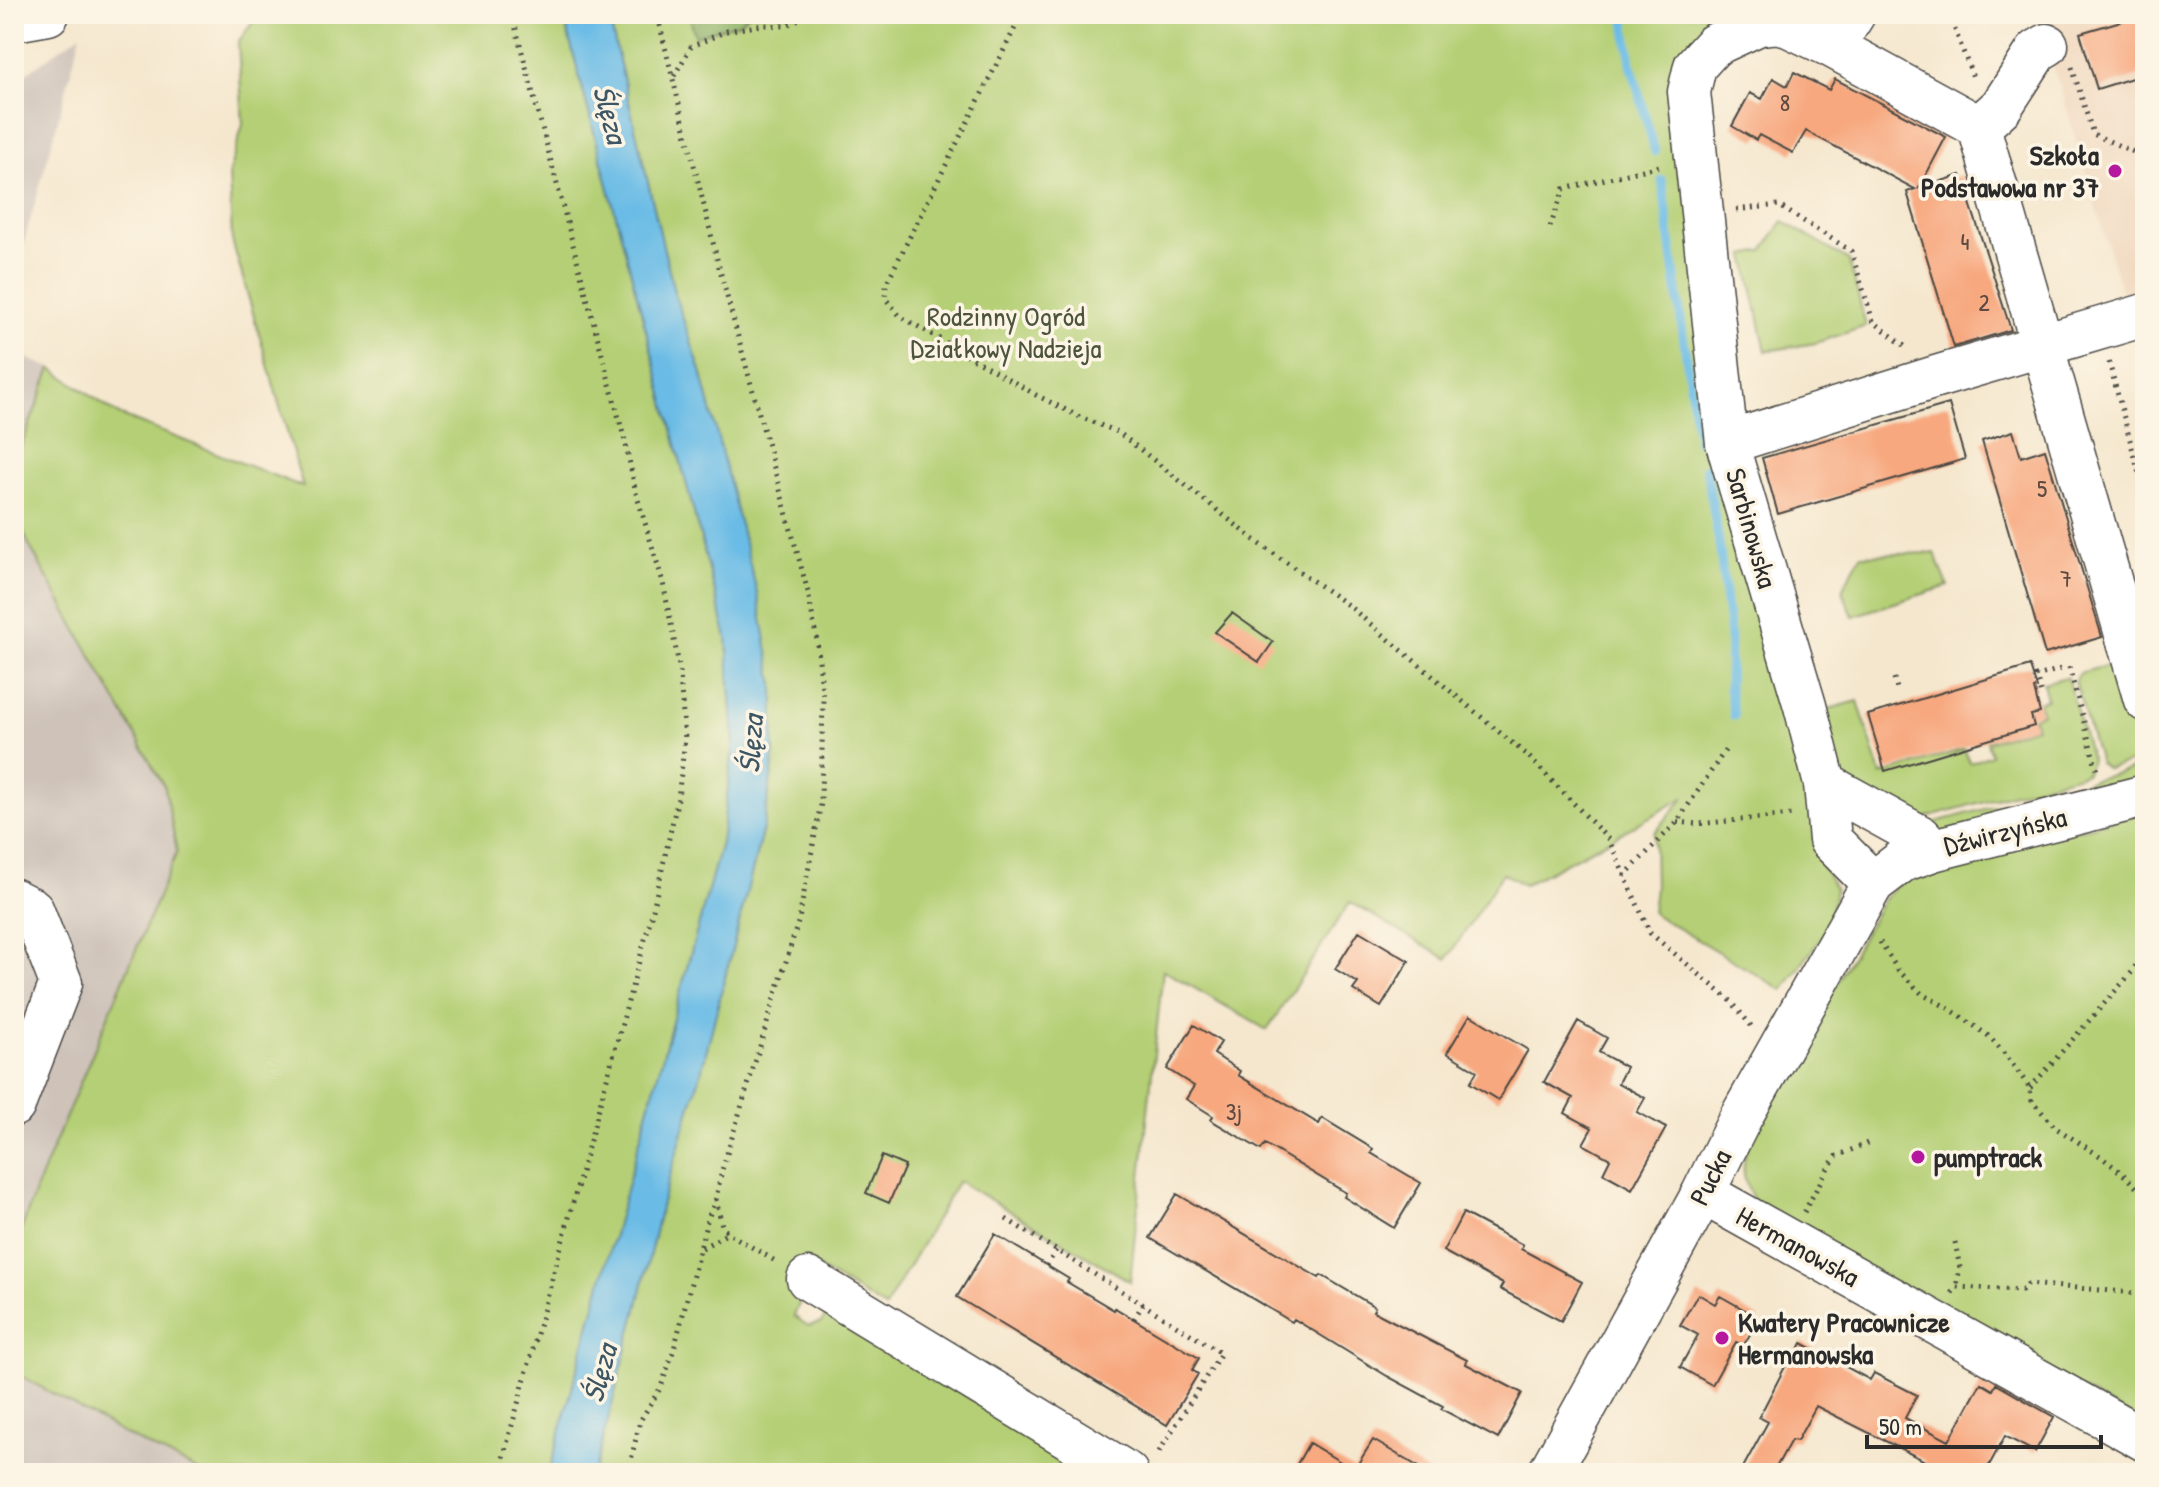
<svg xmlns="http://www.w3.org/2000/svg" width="2159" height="1487" font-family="'Patrick Hand',sans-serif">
	<rect width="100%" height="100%" fill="#fcf5e5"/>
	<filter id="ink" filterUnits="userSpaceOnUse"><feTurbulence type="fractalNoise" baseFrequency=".0125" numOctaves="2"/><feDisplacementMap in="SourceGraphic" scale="16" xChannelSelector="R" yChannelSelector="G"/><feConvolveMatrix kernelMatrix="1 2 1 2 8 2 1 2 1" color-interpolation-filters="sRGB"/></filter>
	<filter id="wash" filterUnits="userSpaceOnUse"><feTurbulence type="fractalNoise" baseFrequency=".006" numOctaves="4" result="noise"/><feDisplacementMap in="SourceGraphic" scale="32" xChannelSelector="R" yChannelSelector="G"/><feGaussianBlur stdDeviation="1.8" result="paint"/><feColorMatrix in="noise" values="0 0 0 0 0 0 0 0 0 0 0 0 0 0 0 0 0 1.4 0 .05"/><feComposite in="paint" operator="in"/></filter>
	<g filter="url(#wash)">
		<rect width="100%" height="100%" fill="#f5e7ce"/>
		<path fill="#f0d6bc" d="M2038,14H2145V297L2125,303Z"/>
		<path fill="#cec2b9" d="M81,34L54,135L14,277V82Z
			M14,353L51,368L14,466Z
			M14,510L29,545L165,788L177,852L14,1262Z
			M14,1372L126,1435L203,1473H14Z"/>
		<path fill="#b4cf75" stroke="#707d50" stroke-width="2" d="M259,14H563L727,638L734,741L721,843L549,1473H203L126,1435L14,1372V1251L36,1188L177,852L165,788L29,545L14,510V466L51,368L119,415L303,487L232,240L229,173L243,124L238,42Z
			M608,14H689L695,35L738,23L749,14H1715L1672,72L1815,797L1817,855L1835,889L1829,927L1783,990L1652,913L1655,887L1654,833L1685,797L1609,840L1524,885L1503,873L1447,959L1350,902L1267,1030L1163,970L1130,1281L958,1181L885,1308L815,1266L794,1316L808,1326L821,1323L828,1312L1094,1473H594L638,1305L663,1198L700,1076L764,824L774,759V685L701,371L675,296Z
			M1783,221L1849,261L1866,326L1816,343L1766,351L1745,255L1763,251Z
			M1935,553L1948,586L1853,616L1842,590L1861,555Z
			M2113,664L2126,668L2145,733V757L2144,759L2107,769L2099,763L2075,681L2079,673Z
			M2067,677L2091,760L2086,773L1913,821L1837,777L1825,710L1858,701L1881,775L1964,749L1970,763L1991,755L1987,742L2036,727L2033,717L2042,713L2039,702L2047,699L2043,683Z
			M2141,767L2145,773V779L1939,834L1932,823Z
			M2145,812V1425L1756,1205C1743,1181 1740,1170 1748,1144L1884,898L1914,872Z"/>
		<path fill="#8fb266" stroke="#5d6e48" stroke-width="2" d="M689,14H749L738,23L695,36Z"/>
		<path fill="#6abce6" stroke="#4a7488" stroke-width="2" d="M563,14H608L675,296L701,371L758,596L774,685V759L764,824L700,1076L663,1198L638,1305L594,1473H549L721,843L734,741L727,638Z"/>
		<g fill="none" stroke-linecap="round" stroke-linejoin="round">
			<path stroke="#6abce6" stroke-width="9" d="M1624,14L1631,64L1655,152
				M1662,180L1694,415L1699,440
				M1706,468L1719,542L1730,636L1729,688L1734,716"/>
		</g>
		<g id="blocks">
			<path fill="#f7a87f" d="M2145,14V74L2097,89L2080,33Z
				M1794,72L1829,90L1835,79L1946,137L1919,188L1961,175L2011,330L1954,347L1907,192L1915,189L1806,131L1793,153L1759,135L1756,140L1732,126L1750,93L1762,99L1773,78L1787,86Z
				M1949,404L1965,459L1778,514L1762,458Z
				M2013,431L2021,457L2045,449L2102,637L2045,654L1982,441Z
				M1232,613L1273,642L1259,662L1215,632Z
				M2030,666L2037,688L2034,689L2040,713L2031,715L2034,726L1885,771L1868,715Z
				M1359,931L1409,961L1381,1007L1353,990L1358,983L1335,969Z
				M1470,1015L1528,1050L1498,1100L1470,1083L1477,1071L1447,1053Z
				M1578,1021L1607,1038L1599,1052L1626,1067L1618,1083L1645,1098L1637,1112L1666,1128L1632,1189L1603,1173L1610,1159L1583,1144L1592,1128L1565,1113L1573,1098L1544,1082Z
				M1194,1025L1221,1042L1214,1054L1240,1071L1238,1075L1319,1124L1322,1118L1373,1149L1371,1153L1421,1183L1394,1228L1344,1197L1346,1193L1265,1144L1261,1150L1211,1120L1213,1116L1186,1099L1194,1086L1167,1069Z
				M882,1156L905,1166L889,1203L866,1193Z
				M1177,1194L1319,1278L1321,1275L1375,1307L1373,1311L1467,1360L1466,1364L1522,1393L1498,1439L1441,1409L1443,1406L1387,1376L1294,1319L1292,1322L1150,1238Z
				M1463,1213L1523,1245L1521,1249L1582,1282L1561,1321L1500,1289L1503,1284L1443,1251Z
				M995,1234L1069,1279L1067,1282L1114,1310L1115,1308L1199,1358L1192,1370L1198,1374L1167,1425L957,1297Z
				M1698,1294L1715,1304L1720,1296L1759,1318L1744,1345L1736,1342L1712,1385L1680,1367L1698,1335L1680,1325Z
				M1802,1343L1870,1380L1874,1373L1917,1395L1905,1418L1949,1441L1981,1383L1993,1390L1996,1384L2054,1417L2035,1452L2005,1436L1985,1473H1919L1925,1461L1816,1406L1797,1441L1791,1440L1773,1473H1740L1768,1422L1759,1417L1788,1361L1792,1363Z
				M1373,1440L1429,1473H1292L1309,1443L1354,1470Z"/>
		</g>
	</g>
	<g filter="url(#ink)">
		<use href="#blocks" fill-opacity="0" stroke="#494743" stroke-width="2"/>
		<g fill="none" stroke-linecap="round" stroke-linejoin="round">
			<defs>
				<path id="minor" d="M14,20L48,14
					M1833,47L1854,14
					M1979,127L2001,107L2037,51L2047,45
					M1727,443L1936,377L2145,315
					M1825,784L1921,837L1933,850
					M1873,883L1830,840L1825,784L1805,706L1727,443L1689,92L1695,66L1714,45L1759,24L1780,22L1833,47L1979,127L2145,700
					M14,900L32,909L61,983L14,1105
					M1703,1193L2145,1440
					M808,1279L1127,1473
					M1549,1473L1703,1193L1741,1117L1873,883L1902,861L1933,850L2145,796"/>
			</defs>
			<use href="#minor" stroke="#494743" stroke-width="45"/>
			<path stroke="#494743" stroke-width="5" stroke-dasharray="2 6" stroke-linecap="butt" d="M1022,14L886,284L885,298L900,316L1036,395L1080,417L1118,432L1260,544L1349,606L1529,757L1609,840L1650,933L1731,1001L1753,1028
				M1949,14L1974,80
				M2072,67L2093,134L2145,157
				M674,76L691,47L726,31L763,25L785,26L809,14
				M1736,210L1778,205L1851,251L1873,321L1907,348
				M1550,227L1564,189L1664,165
				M2109,362L2145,496
				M2069,667L2097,770
				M1894,678L1898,692
				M2035,695L2041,694L2036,676L2061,669
				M1677,822L1697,824L1792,815
				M1624,876L1677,822L1728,746
				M1880,942L1898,970L1922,994L1950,1009L1990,1037L2005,1054L2030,1088L2032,1101L2056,1128L2100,1156L2123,1174L2145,1196
				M2030,1088L2132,972L2140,958L2145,935
				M716,1199L722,1226L728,1233L777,1262
				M1804,1212L1829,1166L1837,1156L1870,1142
				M1006,1219L1221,1353L1157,1455
				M1955,1242L1960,1268L1956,1287
				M702,1248L728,1233
				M1047,1266L1056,1250
				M1952,1293L1956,1287L2022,1290L2028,1284L2125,1292L2145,1297
				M1134,1319L1143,1304
				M499,1473L652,914L678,798L685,739L679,666L663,582L636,493L626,445L512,14
				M628,1473L640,1421L661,1387L674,1349L707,1221L716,1198L722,1170L799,919L821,803L823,698L817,641L808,592L720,271L657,14"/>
			<use href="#minor" stroke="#fff" stroke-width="42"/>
		</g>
	</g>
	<g fill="#b5179e" stroke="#fcf5e5" stroke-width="3">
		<circle cx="2115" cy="171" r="8"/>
		<circle cx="1918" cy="1157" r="8"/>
		<circle cx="1722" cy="1338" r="8"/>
	</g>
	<g text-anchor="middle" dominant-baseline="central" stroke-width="7" stroke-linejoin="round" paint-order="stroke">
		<g font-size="24" fill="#5e4a40">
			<text x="1785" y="102">8</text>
			<text x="1965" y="241">4</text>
			<text x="1984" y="302">2</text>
			<text x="2042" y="488">5</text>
			<text x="2066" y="578">7</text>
			<text x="1234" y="1111">3j</text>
		</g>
		<g font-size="28" font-weight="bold" fill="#2b2b2b" stroke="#fcf5e5" text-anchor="start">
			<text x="2099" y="155" text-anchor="end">Szkoła<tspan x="2099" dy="32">Podstawowa nr 37</tspan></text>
			<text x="1934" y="1157">pumptrack</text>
			<text x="1738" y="1322">Kwatery Pracownicze<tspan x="1738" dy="32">Hermanowska</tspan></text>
		</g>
		<g font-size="28" fill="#4d543e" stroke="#fcf5e5">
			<text x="1006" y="316">Rodzinny Ogród<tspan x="1006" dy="32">Działkowy Nadzieja</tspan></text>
		</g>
		<g font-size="28" fill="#2b2b2b" stroke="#fcf5e5">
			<text transform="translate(1752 528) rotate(74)">Sarbinowska</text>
			<text transform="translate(2005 831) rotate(-14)">Dźwirzyńska</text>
			<text transform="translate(1710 1177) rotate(-63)">Pucka</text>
			<text transform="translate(1798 1246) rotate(29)">Hermanowska</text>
		</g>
		<g font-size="30" font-style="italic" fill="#3e5663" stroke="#fcf5e5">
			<text transform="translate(611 114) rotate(75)">Ślęza</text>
			<text transform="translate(750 744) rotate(-86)">Ślęza</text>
			<text transform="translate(599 1373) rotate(-75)">Ślęza</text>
		</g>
	</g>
	<rect width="2159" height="1487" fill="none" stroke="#fcf5e5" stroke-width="48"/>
	<path d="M1867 1435v12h234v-12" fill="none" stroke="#2b2b2b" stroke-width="4"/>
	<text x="1879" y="1435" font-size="24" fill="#2b2b2b" stroke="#fcf5e5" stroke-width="6" paint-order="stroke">50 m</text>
</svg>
